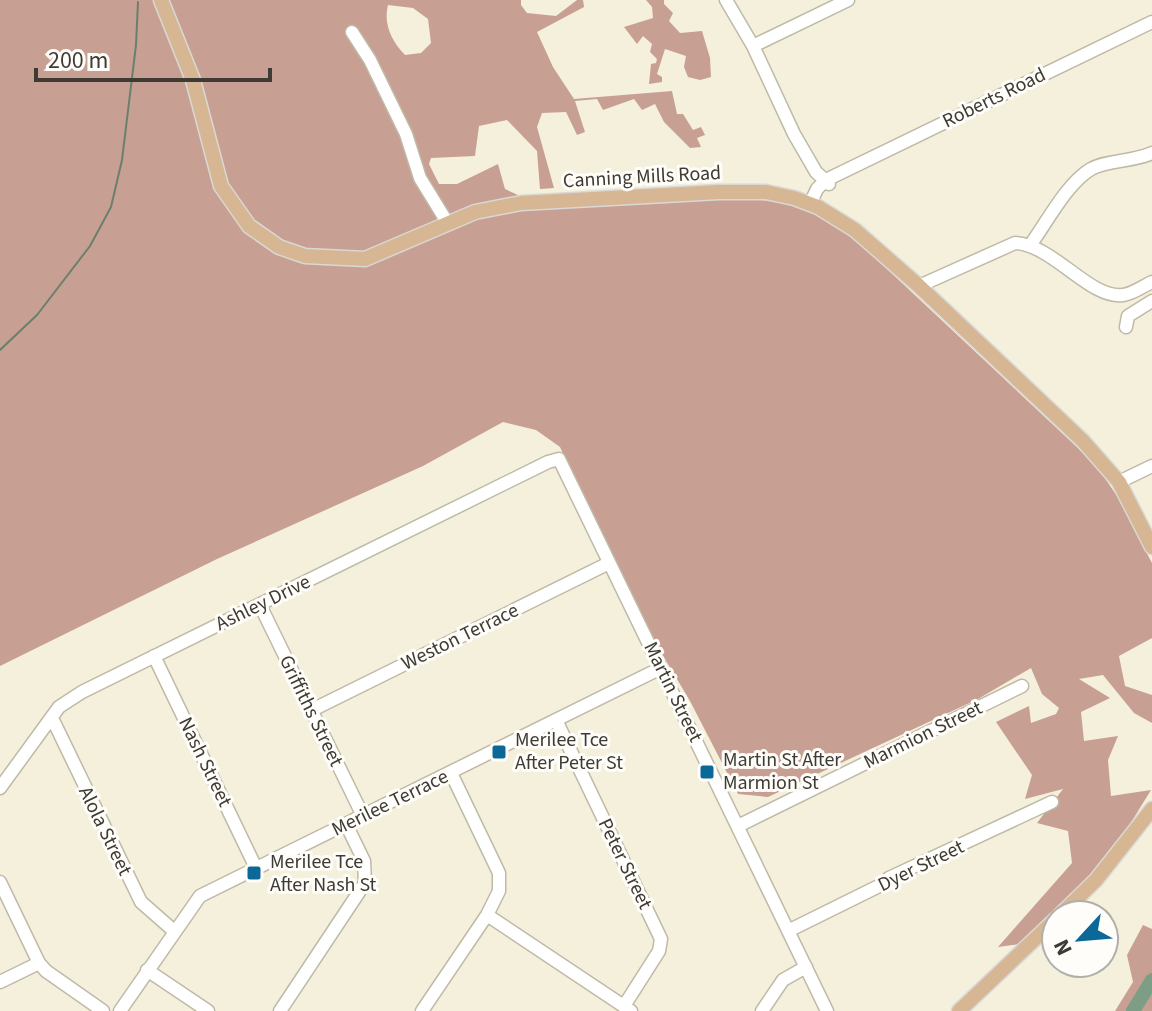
<svg xmlns="http://www.w3.org/2000/svg" width="1152" height="1011" font-family="'Source Sans 3',sans-serif">
	<rect width="100%" height="100%" fill="#f5f0dc"/>
	<path fill="#c89f93" fill-rule="evenodd" d="M0,0H521V5L527,13L556,16L577,0H583L584,7L537,32L553,67L574,99L672,91L677,114H683L693,130L701,127L705,135L697,138L701,147L690,148L664,122L655,104L642,110L634,99L603,110L597,99L575,101L585,132L577,135L566,112L542,113L537,127L554,188L540,189L537,151L507,120L479,126L475,156L431,158L429,164L439,184H457L498,164L505,189L542,206L702,197L778,201L816,213L854,238L1096,465L1117,496L1152,563V638L1119,656L1125,686L1152,695V723L1134,713L1103,675L1079,679L1110,698L1081,712L1084,741L1118,736L1108,760L1111,796L1151,790L1116,847L1033,942L998,947L1072,863L1068,831L1037,823L1063,789L1025,799L1032,775L996,722L1029,706L1031,723L1056,714L1059,708L1042,694L1031,668L978,699L768,797L738,794L690,701L625,592L560,447L536,430L503,422L423,466L217,559L0,666ZM388,5L413,8L428,19L431,43L421,53L405,55C392,42 383,24 388,5Z
		M646,0H664V4L673,13L669,21L680,33L702,31L710,58L711,77L700,80L688,77L684,67L686,56L665,49L657,74L662,77V82L649,84L651,64L656,63L657,59L650,52L652,44L643,36L637,44L624,27L653,18L652,7Z
		M1143,925L1152,929V1011H1115L1133,982L1127,955Z"/>
	<g fill="none" stroke-linecap="round" stroke-linejoin="round">
		<path stroke="#6a806c" stroke-width="2" d="M0,350L37,315L90,246L111,207L122,160L136,45L138,2"/>
		<path stroke="#7d9e85" stroke-width="14" d="M1133,1011L1152,980"/>
		<defs>
			<path id="minor" d="M726,0L753,46L794,134L816,172L829,184
				M352,32L370,60L406,134L420,178L447,222
				M753,46L848,0
				M810,204L817,189L826,180L1152,22
				M1031,244C1047,222 1067,183 1091,169C1106,160 1133,162 1152,153
				M919,286L1015,243C1054,245 1089,299 1123,295C1133,294 1143,286 1152,282
				M1126,327L1128,316L1152,301
				M1119,482L1152,466
				M260,605L363,816
				M154,656L256,868
				M310,711L609,563
				M52,718L141,902L174,931
				M556,720L661,939L659,951L624,1006
				M0,788L59,707L82,692L548,462L559,459L827,1011
				M738,826L1022,686
				M0,882L39,963L46,971L103,1011
				M487,915L631,1011
				M790,930L881,885L889,878L1052,802
				M147,970L208,1011
				M0,982L39,963
				M120,1011L200,896L661,668
				M280,1011L365,883L364,861L346,824
				M422,1011L487,915L499,891V873L451,773
				M762,1011L783,980L806,967"/>
			<path id="major" d="M161,0L193,80L221,186L249,226L279,247L305,256L365,259L475,212L521,203L719,192H766L794,198L818,207L855,230L919,286L1083,441L1119,482L1152,547
				M1060,915L1096,880L1152,809
				M959,1011L1056,919"/>
		</defs>
		<use href="#minor" stroke="#bfbaa7" stroke-width="15"/>
		<use href="#major" stroke="#d8d8d6" stroke-width="17"/>
		<use href="#minor" stroke="#fff" stroke-width="12"/>
		<use href="#major" stroke="#d7b693" stroke-width="14"/>
	</g>
	<g fill="#0b6897" stroke="#fefdf9" stroke-width="3">
		<rect x="491" y="744" width="16" height="16" rx="4"/>
		<rect x="699" y="764" width="16" height="16" rx="4"/>
		<rect x="246" y="865" width="16" height="16" rx="4"/>
	</g>
	<g text-anchor="middle" dominant-baseline="central" stroke-width="6" stroke-linejoin="round" paint-order="stroke">
		<g font-size="20" fill="#3d3b33" stroke="#fefdf9">
			<text transform="translate(994 98) rotate(-26)">Roberts Road</text>
			<text transform="translate(642 177) rotate(-3)">Canning Mills Road</text>
			<text transform="translate(263 603) rotate(-26)">Ashley Drive</text>
			<text transform="translate(460 637) rotate(-26)">Weston Terrace</text>
			<text transform="translate(673 692) rotate(64)">Martin Street</text>
			<text transform="translate(311 711) rotate(64)">Griffiths Street</text>
			<text transform="translate(923 735) rotate(-26)">Marmion Street</text>
			<text transform="translate(205 762) rotate(64)">Nash Street</text>
			<text transform="translate(390 803) rotate(-26)">Merilee Terrace</text>
			<text transform="translate(105 831) rotate(64)">Alola Street</text>
			<text transform="translate(625 864) rotate(64)">Peter Street</text>
			<text transform="translate(921 866) rotate(-26)">Dyer Street</text>
		</g>
		<g font-size="20" fill="#3d3b33" stroke="#fefdf9" text-anchor="start">
			<text x="515" y="740">Merilee Tce<tspan x="515" dy="23">After Peter St</tspan></text>
			<text x="723" y="760">Martin St After<tspan x="723" dy="23">Marmion St</tspan></text>
			<text x="270" y="862">Merilee Tce<tspan x="270" dy="23">After Nash St</tspan></text>
		</g>
	</g>
	<g transform="translate(1080 939) rotate(244)"><circle r="38" fill="#fefdf9" stroke="#b1afaa" stroke-width="2"/>
	<path d="M0-6L14 30L0 20L-14 30Z" fill="#0b6897"/>
	<text y="-12" font-size="22" font-weight="bold" text-anchor="middle" fill="#3d3b33">N</text>
	</g>
	<path d="M36 68v12h234v-12" fill="none" stroke="#3d3b33" stroke-width="4"/>
	<text x="48" y="68" font-size="24" fill="#3d3b33" stroke="#fefdf9" stroke-width="6" paint-order="stroke">200 m</text>
</svg>
